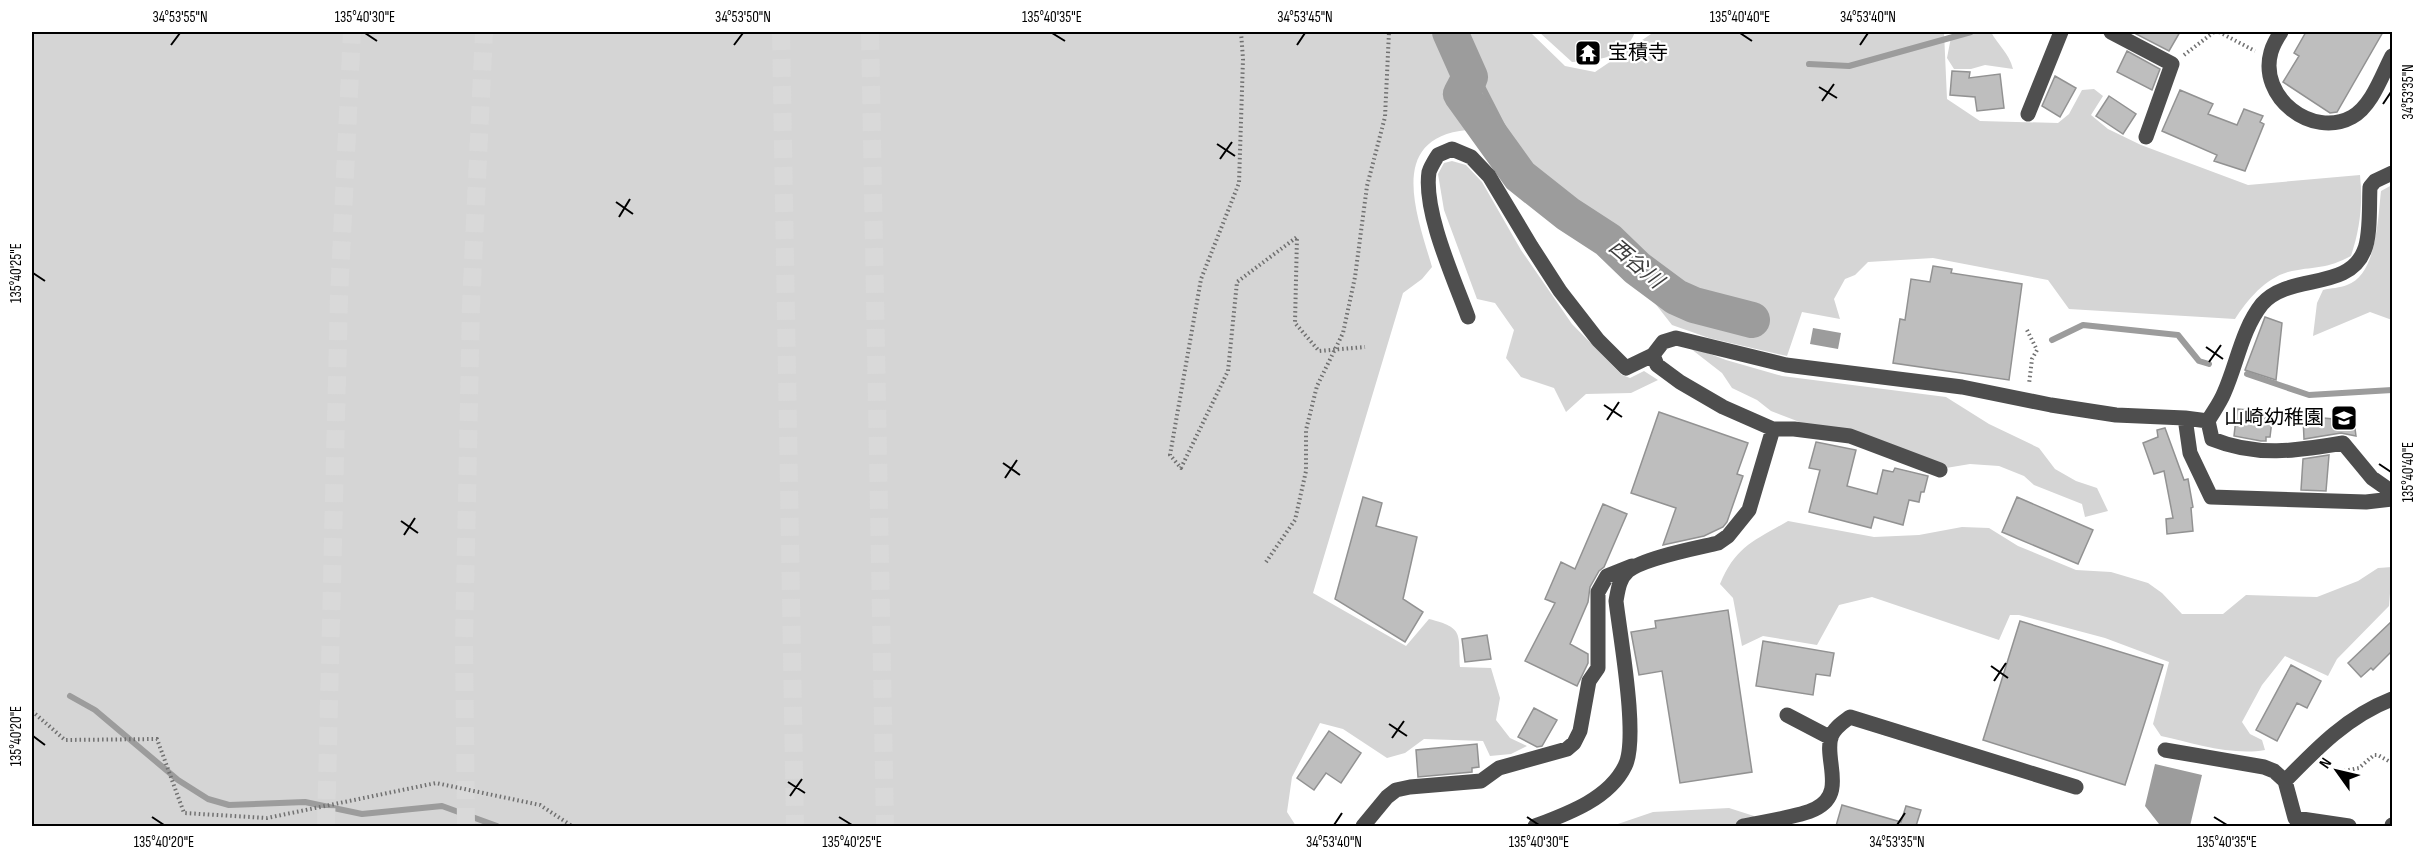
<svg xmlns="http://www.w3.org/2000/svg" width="2424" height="858" font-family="'Sofia Sans Condensed','Noto Sans JP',sans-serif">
	<rect width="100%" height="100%" fill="#fff"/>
	<path fill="#d5d5d5" d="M32,32H1530L1565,66L1595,72L1654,32H1944L1947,99L1980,121L2058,123L2069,114L2082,90L2094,89L2103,96L2091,115L2108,129L2141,145L2248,185L2360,175C2363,204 2360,229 2351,256C2326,269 2318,266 2292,271C2267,276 2248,299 2235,319L2069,309L2048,280L1933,258L1868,262L1855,275L1845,279L1834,299L1840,319L1802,312L1787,356L1709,338L1672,325L1599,232L1582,216L1530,190L1485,143L1467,130C1386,138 1417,215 1432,267L1422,279L1403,293L1313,593L1406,646L1429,619C1465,628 1458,634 1460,667L1491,668L1500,698L1496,720L1510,738L1527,746L1511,754L1490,756L1483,741L1424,739L1405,753L1387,758L1343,729L1320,723L1292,777L1287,812L1296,826H32Z
		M1539,32H1635C1625,59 1597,60 1572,62Z
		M1952,32H1991C1998,45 2009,53 2013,69L1985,65L1971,69H1954L1947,58Z
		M1452,161L1466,165L1482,182L1521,250L1572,324L1622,375L1630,378L1644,371L1658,380L1631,393L1586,394L1566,412L1554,388L1521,377L1506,358L1514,330L1495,303L1477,299L1444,210L1438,174L1444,163Z
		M2392,185V320L2370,312L2313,336L2317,303L2323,290C2331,288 2340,288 2347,285C2377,275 2378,217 2381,191Z
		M1686,345L1726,360L1782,376L1946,397L1989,424L2039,448L2055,469L2076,481L2097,488L2108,511L2085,517L2082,504L2034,485L2024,476L1999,466L1970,464L1946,468L1819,432L1797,421L1771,411L1757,400L1732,388L1722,373Z
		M1788,521L1874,537L1919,535L1962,527L1989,528L2018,546L2076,570L2111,572L2148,583L2162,593L2182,614H2223L2246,595L2317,597L2358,581L2378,568L2392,567L2389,606L2337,659L2328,676L2285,656L2262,685L2242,722L2250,734L2262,740L2265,750C2232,756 2193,743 2161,736L2153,724L2169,662L2105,638L2019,615H2010L1999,640L1872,597L1839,605L1817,645L1763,636L1742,646L1733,598L1720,584C1736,546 1754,541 1788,521Z
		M1729,808L1754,816L1750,826H1612L1653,812Z"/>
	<path fill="#9c9c9c" d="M1813,328L1841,333L1838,349L1810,344Z
		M2155,764L2202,775L2190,826L2159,824L2145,806Z"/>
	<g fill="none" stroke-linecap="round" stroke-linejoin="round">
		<path stroke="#9c9c9c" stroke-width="6" d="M1809,64L1849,66L1971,32
			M1470,77L1481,84L1526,172L1530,185
			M2052,340L2083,325L2178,335L2199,361L2209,364
			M2247,374L2309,395L2392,390
			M70,696L95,710L178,780L208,799L229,805L305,802L362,814L442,806L497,826"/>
		<path stroke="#9c9c9c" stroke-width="36" d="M1450,32L1470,77L1461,94L1520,176L1568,214L1608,240L1637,268L1676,297L1694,305L1752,320"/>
	</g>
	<path fill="#bebebe" stroke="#929292" stroke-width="1.5" d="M2137,32H2180L2169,51L2136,34Z
		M2306,32H2383L2337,112L2330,113L2283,82L2299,56L2294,53Z
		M2127,51L2160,69L2152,90L2117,72Z
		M1952,71L1970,72L1969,78L2000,74L2004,108L1977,111L1975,97L1950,95Z
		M2055,76L2076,88L2060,117L2042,106Z
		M2180,90L2213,104L2208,114L2237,125L2244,109L2263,116L2260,122L2264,124L2245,171L2214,161L2217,155L2162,131Z
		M2109,96L2136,114L2123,134L2096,116Z
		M1933,266L1952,269L1951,273L2022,284L2009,380L1893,363L1900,319L1905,320L1911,279L1930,282Z
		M2265,317L2282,323L2276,380L2245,370Z
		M2237,409L2273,412L2270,437H2266V441H2261L2234,436Z
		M1659,412L1748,443L1737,474L1743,476L1727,522L1723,527L1704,536L1663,545L1676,508L1631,493Z
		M2303,416L2354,421L2356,436L2341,433L2304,439Z
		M2165,428L2184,480L2188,479L2193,507L2191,508L2193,531L2167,534L2166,519L2173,518L2164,471L2154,474L2143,443L2158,437L2157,430Z
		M1816,442L1856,450L1847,486L1877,494L1883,470L1893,472L1895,468L1928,476L1924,492H1921L1919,502L1909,500L1903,525L1874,517L1871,528L1809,512L1820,470L1809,468Z
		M2329,455L2326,491L2301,490L2303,459Z
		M1363,497L1382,503L1376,526L1417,537L1403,599L1423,612L1405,642L1335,599Z
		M2017,497L2093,530L2078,564L2002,532Z
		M1603,504L1627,514L1604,567L1599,571L1590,587L1588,602L1570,644L1588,654V663L1577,686L1525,661L1555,603L1545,599L1561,562L1575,569Z
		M1728,610L1752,772L1680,783L1662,671L1639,675L1631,632L1656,628L1655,621Z
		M2020,621L2163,665L2125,785L1983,740Z
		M2392,621V651L2373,670L2371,668L2361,677L2348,663Z
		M1487,635L1491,659L1465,662L1462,639Z
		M1763,641L1834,653L1830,676L1816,674L1813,695L1756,686Z
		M2291,665L2321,681L2307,708L2297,703L2277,741L2256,730Z
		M1534,708L1557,720L1542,746L1537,747L1518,737Z
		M1329,731L1361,753L1341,783L1326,773L1314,790L1297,778Z
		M1477,744L1479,767L1472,768V772L1418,777L1416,750Z
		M1842,805L1901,822L1906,806L1921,810L1916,826H1836Z"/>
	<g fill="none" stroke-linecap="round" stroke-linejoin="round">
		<path stroke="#d9d9d9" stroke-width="18" stroke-dasharray="18 9" stroke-linecap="butt" d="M781,32L795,826
			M870,32L885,826
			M326,826L339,297L352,32
			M466,826L464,642L471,305L484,32"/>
		<path stroke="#707070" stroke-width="4" stroke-dasharray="1.5 3" stroke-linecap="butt" d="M1241,32L1243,59L1239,183L1201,279L1170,455L1181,468L1228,371L1237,282L1297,237L1295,323L1319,351L1365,347
			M2219,32L2255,51
			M2184,55L2214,32
			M2027,330L2037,350L2032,359L2029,384
			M1266,562L1295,520L1306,471V430L1317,386L1343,333L1355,277L1367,186L1385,117L1389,32
			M32,711L65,740L157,739L184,813L267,818L436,783L540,805L572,826
			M2344,771L2359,768L2374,755H2378L2392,763"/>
		<path stroke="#4e4e4e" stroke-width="15" d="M2111,32L2172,64L2146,137
			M2281,32C2277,38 2273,45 2271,52C2258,97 2312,139 2352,117C2372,106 2382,75 2392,56
			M2028,114L2061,32
			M1468,317C1454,279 1423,211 1429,172C1431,166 1435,160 1438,155L1452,149L1471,157L1489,176L1531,246L1560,291L1598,340L1626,368L1653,355
			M2185,418L2208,421C2213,412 2220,403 2224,393C2237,364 2242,329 2262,304C2289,273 2348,291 2364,251C2371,236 2369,204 2370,187L2375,181L2392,173
			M2208,421L2212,439C2256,457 2297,451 2343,443L2372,478L2392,492
			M1940,470L1850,436L1794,429H1773L1723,407L1680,382L1657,365L1653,355L1663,342L1676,338L1786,365L1962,387L2051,405L2116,415L2185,418L2190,453L2211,497L2366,502L2392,499
			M1787,715L1831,738
			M2165,750L2264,767L2274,771L2285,781
			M1363,826L1387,797L1396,790L1410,787L1481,781L1499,768L1567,749L1574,743L1580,731L1589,681L1598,668V592L1607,576L1632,566
			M1535,826C1567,814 1609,799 1625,766C1639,739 1620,636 1616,601C1618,590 1619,579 1628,571C1643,558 1697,548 1718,543L1728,536L1749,510L1773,429
			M1743,826C1762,822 1799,817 1815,809C1847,794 1824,760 1831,737C1834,728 1842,723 1850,717L2076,787
			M2349,826L2295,818L2285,781C2317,748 2348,716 2392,699
			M2392,826V825"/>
	</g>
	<path fill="none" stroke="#000" stroke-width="2" d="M365,33L377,41M1052,33L1065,41M1740,33L1752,41M171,45L180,33M734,45L743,33M1297,45L1305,33M1860,45L1868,33M1819,87L1837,98M1822,101L1834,84M2383,104L2391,92M1217,144L1235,156M1220,159L1232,142M616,202L633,214M619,217L630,199M33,273L45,281M2206,347L2223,359M2209,362L2221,345M1604,405L1622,417M1607,420L1619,402M1003,463L1020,475M2379,464L2391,472M1005,478L1017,460M401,521L418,533M404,535L415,518M1991,666L2008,678M1994,681L2006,663M1389,724L1407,736M33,736L45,745M1392,738L1404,721M788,782L805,793M790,796L802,779M152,817L164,825M839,817L852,825M1527,817L1539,825M2214,817L2227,825M1334,825L1342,813M1897,825L1905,813"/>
	<defs>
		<symbol id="temple-square" viewBox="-11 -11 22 22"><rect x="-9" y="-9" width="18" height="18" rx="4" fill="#000" stroke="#fff"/><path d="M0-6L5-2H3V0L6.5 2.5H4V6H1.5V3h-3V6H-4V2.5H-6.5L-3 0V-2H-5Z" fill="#fff"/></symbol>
		<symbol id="school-square" viewBox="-11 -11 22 22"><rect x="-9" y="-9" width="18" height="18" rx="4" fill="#000" stroke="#fff"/><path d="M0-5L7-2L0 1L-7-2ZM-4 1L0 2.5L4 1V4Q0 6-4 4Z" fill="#fff"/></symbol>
	</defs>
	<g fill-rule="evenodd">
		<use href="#temple-square" x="1573" y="38" width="30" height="30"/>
		<use href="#school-square" x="2329" y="403" width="30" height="30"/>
	</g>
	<g text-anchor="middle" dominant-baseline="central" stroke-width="4.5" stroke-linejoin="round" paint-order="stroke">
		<g font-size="20" fill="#000" stroke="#fff" text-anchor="start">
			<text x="1608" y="53">宝積寺</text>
			<text x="2324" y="418" text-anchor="end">山崎幼稚園</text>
		</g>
		<g font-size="21" font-style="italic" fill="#3d3d3d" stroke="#fff">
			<text transform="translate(1636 264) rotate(40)">西谷川</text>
		</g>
	</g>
	<rect width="2424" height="858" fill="none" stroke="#ffffff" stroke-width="66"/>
	<g transform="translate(2337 771) rotate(304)" stroke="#ffffff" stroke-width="4.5" paint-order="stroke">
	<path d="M0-4.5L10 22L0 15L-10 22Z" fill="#000000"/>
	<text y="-9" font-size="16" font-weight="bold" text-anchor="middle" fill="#000000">N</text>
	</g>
	<rect x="33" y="33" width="2358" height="792" fill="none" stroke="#000" stroke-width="2"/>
	<g font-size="15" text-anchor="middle" fill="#000">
		<text x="180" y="22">34°53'55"N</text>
		<text x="365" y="22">135°40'30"E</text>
		<text x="743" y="22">34°53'50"N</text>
		<text x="1052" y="22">135°40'35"E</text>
		<text x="1305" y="22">34°53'45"N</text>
		<text x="1740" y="22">135°40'40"E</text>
		<text x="1868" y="22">34°53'40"N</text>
		<text transform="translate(2408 92) rotate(-90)" y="5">34°53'35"N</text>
		<text transform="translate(16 273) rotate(-90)" y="5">135°40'25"E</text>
		<text transform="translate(2408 472) rotate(-90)" y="5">135°40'40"E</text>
		<text transform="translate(16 736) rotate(-90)" y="5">135°40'20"E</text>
		<text x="164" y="847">135°40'20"E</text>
		<text x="852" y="847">135°40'25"E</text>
		<text x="1334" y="847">34°53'40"N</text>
		<text x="1539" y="847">135°40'30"E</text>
		<text x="1897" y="847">34°53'35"N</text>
		<text x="2227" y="847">135°40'35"E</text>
	</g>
</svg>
